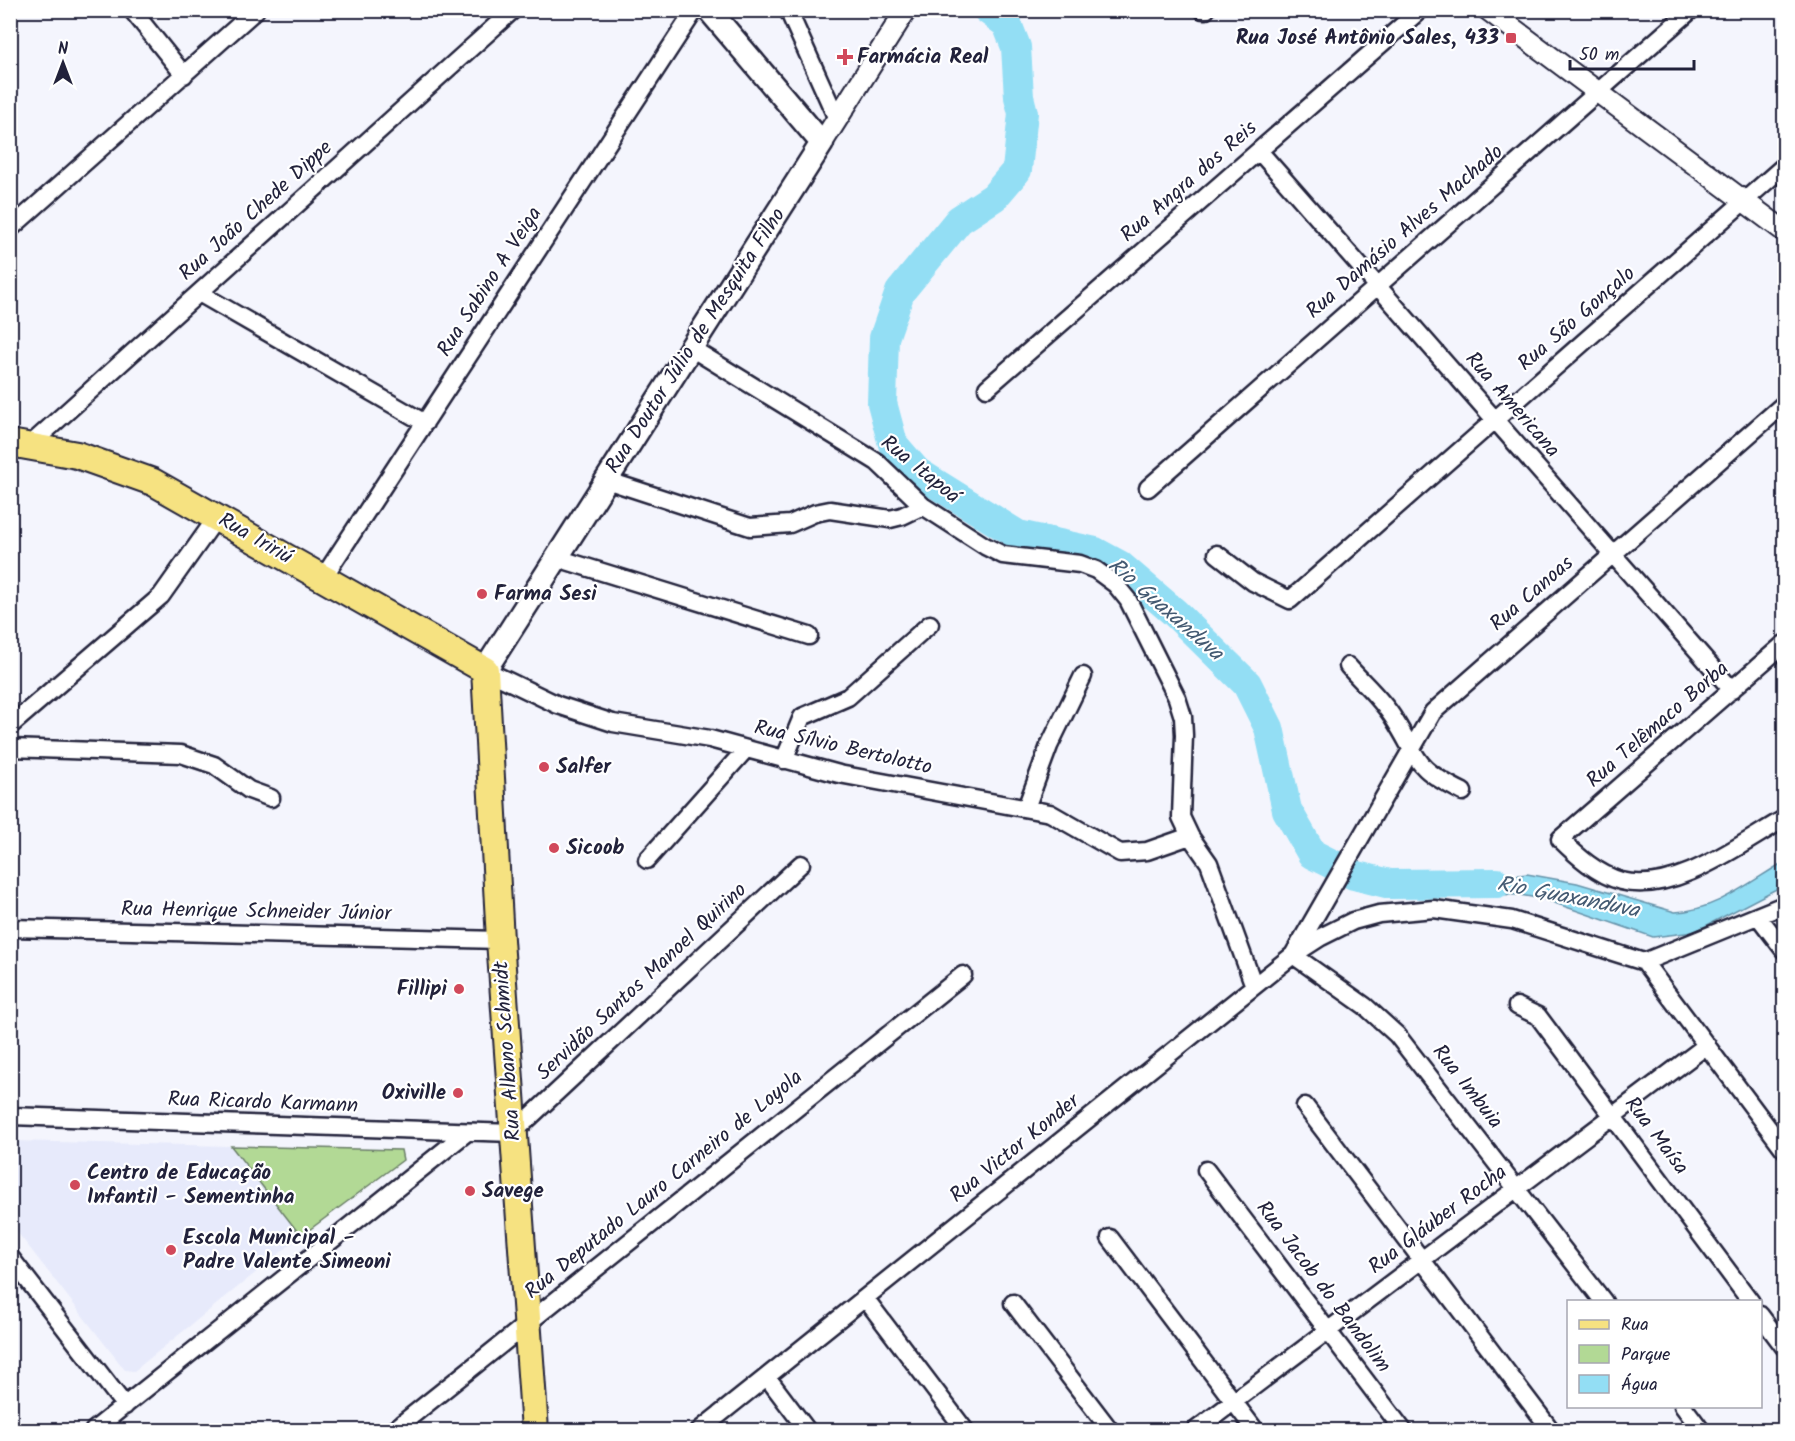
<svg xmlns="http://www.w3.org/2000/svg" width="1795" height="1441" font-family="Kalam,sans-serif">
	<rect width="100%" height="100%" fill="#f4f5fd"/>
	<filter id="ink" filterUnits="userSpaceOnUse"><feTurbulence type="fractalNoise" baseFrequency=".0167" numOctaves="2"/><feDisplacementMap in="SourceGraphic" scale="12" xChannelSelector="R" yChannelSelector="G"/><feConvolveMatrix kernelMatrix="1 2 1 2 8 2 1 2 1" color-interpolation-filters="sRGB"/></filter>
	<g filter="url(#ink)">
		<path fill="#e7eafb" d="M11,1141L231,1146L301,1236L134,1371L125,1370L11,1224Z"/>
		<path fill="#b2d995" stroke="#6a7e68" stroke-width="1.5" d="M231,1146L401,1150L403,1160L301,1236Z"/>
		<path fill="#93def4" stroke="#6693aa" stroke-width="1.5" d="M1784,862V885L1694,932L1653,937L1543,899L1520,895L1450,893L1405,897L1352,887L1354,875L1407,887H1429L1527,874L1577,883L1675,912C1715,911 1751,881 1784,862Z"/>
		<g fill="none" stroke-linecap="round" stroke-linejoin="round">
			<path stroke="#93def4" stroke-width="30" d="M988,10L1007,24L1016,47L1019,97L1023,113L1017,170L994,197L959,220L900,292L884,338L882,403L893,444L917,472L1018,535L1095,552L1119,565L1175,613L1247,684L1269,728L1287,810L1312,854L1354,875L1390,884L1497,883"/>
			<defs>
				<path id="minor" d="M132,10L184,75
					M788,10L837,119
					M1203,10H1206
					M1259,151L1732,690
					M10,229L256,10
					M199,293L425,423
					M691,348L877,462L923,506L985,546L1003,555L1080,564L1096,570L1115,584L1128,600L1177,698L1183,717L1184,735L1181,817L1190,836L1209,863L1254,986
					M987,388L1420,10
					M30,445L513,10
					M606,480L750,527L790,524L815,513L830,510L890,519L902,516L923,506
					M1148,488L1691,10
					M1217,554L1253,582L1290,600L1784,166
					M557,558L809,636
					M323,578L695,10
					M1784,644L1560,839C1577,856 1597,874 1621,881C1674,895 1740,844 1784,819
					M1348,666C1363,683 1382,699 1394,719C1421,762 1413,767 1463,792
					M485,670L558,705L613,723L710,739L839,774L1050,813L1120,853L1147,851L1190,836
					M10,726L161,596L217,517
					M10,748L181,754L214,765L249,790L271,798
					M784,760L802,717L848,697L930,624
					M1026,808L1049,746L1083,676
					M647,860L746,749
					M1758,916L1784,950
					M10,928L500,940
					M1644,962L1784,1149
					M1517,1006L1538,1016L1751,1302
					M1305,1106L1551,1430
					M10,1116L513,1133L801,864
					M1206,1170L1403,1430
					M1110,1238L1255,1430
					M10,1257L125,1406
					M865,1298L965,1430
					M1604,1302L1397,1035L1365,1006L1293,955L1321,937L1353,921L1379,914L1434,909L1512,920L1644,962L1784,905
					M1013,1303L1110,1430
					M1760,1315L1784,1347
					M767,1377L807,1430
					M1683,1406L1701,1430
					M94,1430L466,1133
					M394,1430L963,975
					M700,1430L1293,955L1433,712L1784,404
					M1196,1430L1707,1045"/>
				<path id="tertiary" d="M1488,10L1784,231
					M822,143L906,10"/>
				<path id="secondary" d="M485,670L822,143L709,10"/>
				<path id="primary" d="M10,443L77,455L153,482L485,670L500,940L535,1430"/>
			</defs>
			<use href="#minor" stroke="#22223b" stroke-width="21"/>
			<use href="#tertiary" stroke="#22223b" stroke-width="24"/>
			<use href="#secondary" stroke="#22223b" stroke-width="27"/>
			<use href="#primary" stroke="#22223b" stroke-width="30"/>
			<use href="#minor" stroke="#fff" stroke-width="16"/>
			<use href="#tertiary" stroke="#fff" stroke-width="20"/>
			<use href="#secondary" stroke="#fff" stroke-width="22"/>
			<use href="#primary" stroke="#f6e281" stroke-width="26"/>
		</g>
	</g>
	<g fill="#d1495b" stroke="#fff" stroke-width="2">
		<rect x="1505" y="32" width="12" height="12" rx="3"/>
		<path d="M842 48h6v6h6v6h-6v6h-6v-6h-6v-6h6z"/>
		<circle cx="482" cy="594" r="6"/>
		<circle cx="544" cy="767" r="6"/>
		<circle cx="554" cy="848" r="6"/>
		<circle cx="459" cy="989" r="6"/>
		<circle cx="458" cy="1093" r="6"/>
		<circle cx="75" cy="1185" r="6"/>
		<circle cx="470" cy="1191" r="6"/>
		<circle cx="171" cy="1250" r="6"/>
	</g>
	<g text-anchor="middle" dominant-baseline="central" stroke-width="4.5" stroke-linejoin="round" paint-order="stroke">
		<g font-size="21" font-weight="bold" fill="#22223b" stroke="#fff" text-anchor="start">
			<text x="1499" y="38" text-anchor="end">Rua José Antônio Sales, 433</text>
			<text x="857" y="57">Farmácia Real</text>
			<text x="494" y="594">Farma Sesi</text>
			<text x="556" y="767">Salfer</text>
			<text x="566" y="848">Sicoob</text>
			<text x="447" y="989" text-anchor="end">Fillipi</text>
			<text x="446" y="1093" text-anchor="end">Oxiville</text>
			<text x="87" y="1173">Centro de Educação<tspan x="87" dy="24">Infantil - Sementinha</tspan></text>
			<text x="482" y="1191">Savege</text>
			<text x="183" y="1238">Escola Municipal -<tspan x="183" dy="24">Padre Valente Simeoni</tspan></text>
		</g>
		<g font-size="21" fill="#22223b" stroke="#fff">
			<text transform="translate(1189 182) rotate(-41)">Rua Angra dos Reis</text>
			<text transform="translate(256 211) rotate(-42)">Rua João Chede Dippe</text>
			<text transform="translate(1405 232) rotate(-41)">Rua Damásio Alves Machado</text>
			<text transform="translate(490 282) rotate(-57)">Rua Sabino A Veiga</text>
			<text transform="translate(1577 319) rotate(-41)">Rua São Gonçalo</text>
			<text transform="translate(696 341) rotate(-57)">Rua Doutor Júlio de Mesquita Filho</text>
			<text transform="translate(1512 405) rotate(49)">Rua Americana</text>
			<text transform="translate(920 470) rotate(39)">Rua Itapoá</text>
			<text transform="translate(255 539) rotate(30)">Rua Iririú</text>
			<text transform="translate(1532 594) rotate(-41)">Rua Canoas</text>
			<text transform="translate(1658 725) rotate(-41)">Rua Telêmaco Borba</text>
			<text transform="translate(843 748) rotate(13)">Rua Sílvio Bertolotto</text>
			<text transform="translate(256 912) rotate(1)">Rua Henrique Schneider Júnior</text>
			<text transform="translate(642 982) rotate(-43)">Servidão Santos Manoel Quirino</text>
			<text transform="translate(508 1051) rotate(-94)">Rua Albano Schmidt</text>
			<text transform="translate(1467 1087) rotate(52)">Rua Imbuia</text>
			<text transform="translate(263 1103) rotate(2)">Rua Ricardo Karmann</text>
			<text transform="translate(1656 1136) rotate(53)">Rua Maísa</text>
			<text transform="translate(1015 1149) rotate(-39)">Rua Victor Konder</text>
			<text transform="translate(664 1185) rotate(-39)">Rua Deputado Lauro Carneiro de Loyola</text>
			<text transform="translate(1438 1220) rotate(-37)">Rua Gláuber Rocha</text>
			<text transform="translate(1323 1287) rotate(53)">Rua Jacob do Bandolim</text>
		</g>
		<g font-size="22" font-style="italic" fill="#445a72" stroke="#fff">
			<text transform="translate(1165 610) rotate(41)">Rio Guaxanduva</text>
			<text transform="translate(1568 898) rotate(11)">Rio Guaxanduva</text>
		</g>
	</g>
	<rect width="1795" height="1441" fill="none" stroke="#fff" stroke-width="36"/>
	<rect x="18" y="18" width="1759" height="1405" fill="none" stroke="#22223b" stroke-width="2" filter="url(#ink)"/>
	<rect x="1567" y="1300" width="195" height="108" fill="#ffffff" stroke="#a7a7b1" stroke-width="1.5"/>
	<rect x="1579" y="1320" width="30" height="9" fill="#f6e281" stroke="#a7a7b1" stroke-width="1.5"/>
	<text x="1621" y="1330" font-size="18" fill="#22223b">Rua</text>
	<rect x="1579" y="1345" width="30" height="18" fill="#b2d995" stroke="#a7a7b1" stroke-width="1.5"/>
	<text x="1621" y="1360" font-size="18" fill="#22223b">Parque</text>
	<rect x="1579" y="1375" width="30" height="18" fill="#93def4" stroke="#a7a7b1" stroke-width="1.5"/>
	<text x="1621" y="1390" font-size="18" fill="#22223b">Água</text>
	<g transform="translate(63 63)" stroke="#ffffff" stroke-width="4.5" paint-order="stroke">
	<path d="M0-4.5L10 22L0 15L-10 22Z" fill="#22223b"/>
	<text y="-9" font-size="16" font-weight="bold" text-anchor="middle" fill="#22223b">N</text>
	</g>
	<path d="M1570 60v9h124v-9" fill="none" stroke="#22223b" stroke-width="3"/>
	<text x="1579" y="60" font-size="18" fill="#22223b" stroke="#ffffff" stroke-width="4.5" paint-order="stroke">50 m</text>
</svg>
